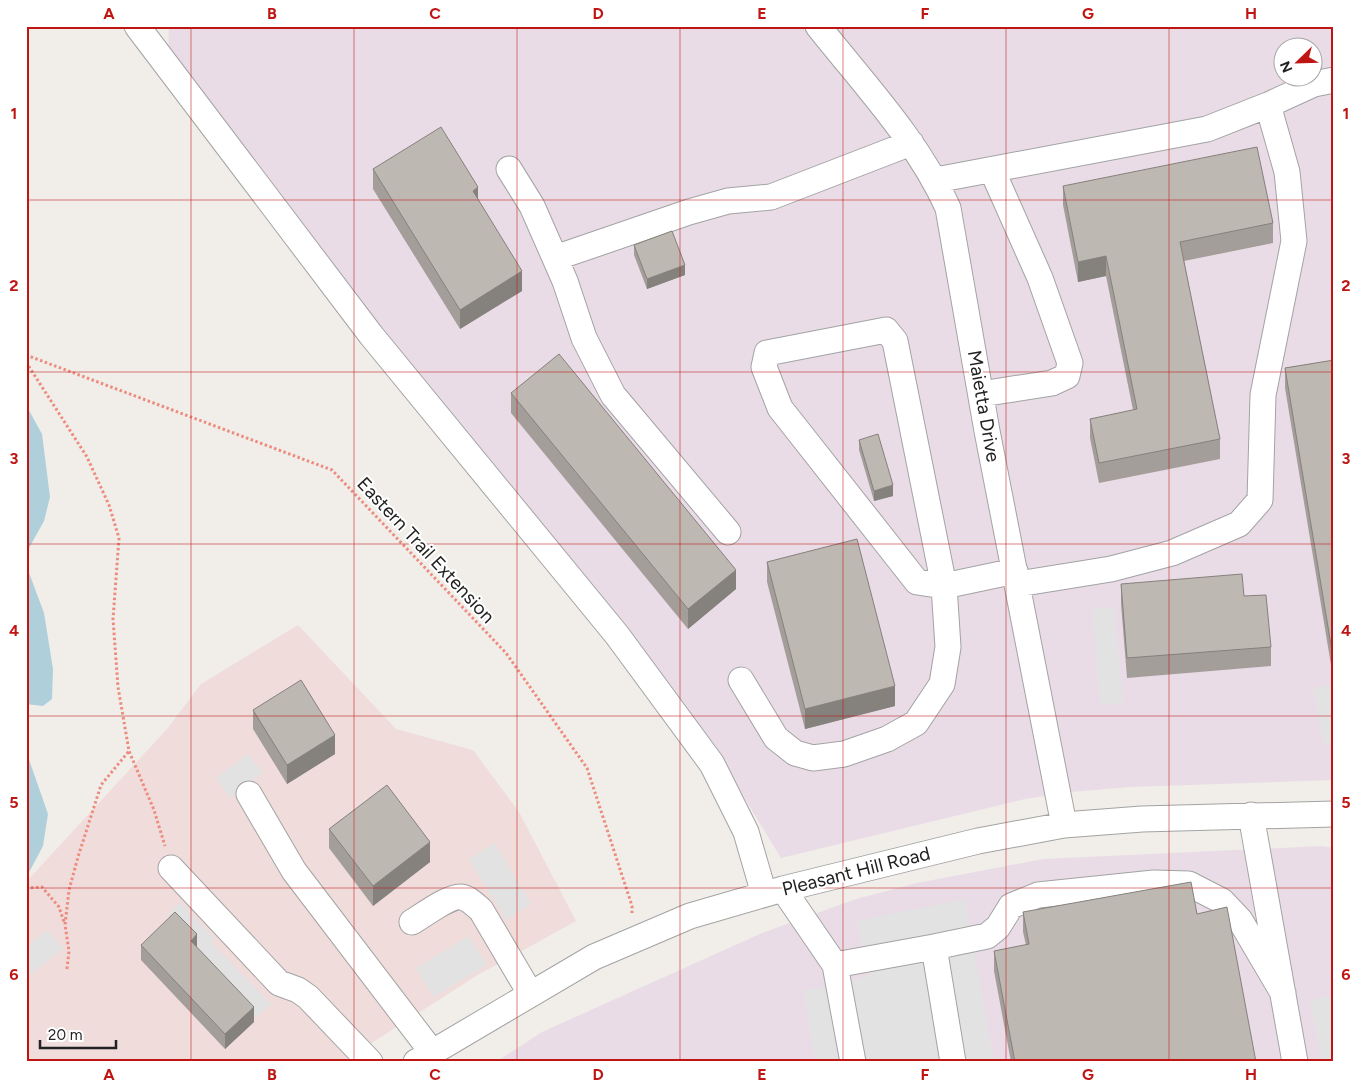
<svg xmlns="http://www.w3.org/2000/svg" width="1360" height="1088" font-family="Figtree,sans-serif">
	<rect width="100%" height="100%" fill="#f1eee9"/>
	<path fill="#efdcdb" d="M298,625L396,729L473,750L519,812L576,921L476,976L342,1062H26V882L167,729L201,684Z"/>
	<path fill="#e9dce7" fill-rule="evenodd" d="M169,26H1334V780L1130,787L1071,792L1025,799L781,858L716,752L405,362L168,54ZM1282,48H1312V78H1282Z
		M1322,846L1334,848V1062H496L542,1032L762,933L856,899L917,883L1043,859Z"/>
	<path fill="#e2e2e2" d="M1114,607L1123,703L1100,705L1092,609Z
		M1333,685L1334,744L1324,746L1313,688Z
		M248,754L263,773L230,798L216,778Z
		M495,843L531,904L506,920L469,859Z
		M965,899L994,1062H815L804,991L869,977L857,921Z
		M180,902L214,938L211,942L271,1004L257,1017L197,955L202,950L168,915Z
		M47,930L63,948L26,979V948Z
		M469,936L487,965L433,997L416,968Z
		M1334,995V1062H1322L1310,1000Z"/>
	<path fill="#afcfda" d="M26,405L42,434L50,497L44,521L29,548L27,562L28,570L44,613L53,669L52,699L43,706L26,704Z
		M26,751L48,814L43,846L26,878Z"/>
	<g fill="none" stroke-linecap="round" stroke-linejoin="round">
		<defs>
			<path id="minor" d="M137,26L371,335L617,635L712,764L746,832L764,894
				M818,26C864,84 918,141 948,208L987,431L1064,825
				M1268,105L1314,84L1334,80
				M509,169L532,206L565,281L584,338L613,395L728,532
				M936,180L1207,129L1268,105L1287,172L1294,241L1263,395L1260,500L1239,524L1172,553L1111,569L1018,584
				M555,258L689,212L728,201L771,197L911,143
				M981,394L1052,383L1067,376L1070,363L1040,278L992,170
				M741,680L776,738L795,753L813,758L844,754L887,739L916,723L942,684L948,647L944,586L895,341L886,330L767,353L764,367L780,408L917,582L944,586L1015,571
				M249,794L294,871L432,1052
				M1251,815L1295,1062
				M171,868L279,983L298,990L308,997L370,1062
				M783,889L835,965L853,1062
				M412,922C422,916 451,895 461,897C469,898 476,906 481,910L530,993
				M934,947L987,936L998,927L1011,906L1038,895L1154,883L1189,884L1222,901L1240,920L1283,993
				M835,965L934,947L953,1062
				M416,1062L594,957L690,916L783,889L978,841L1064,825L1142,819L1334,814"/>
		</defs>
		<use href="#minor" stroke="#a3a3a3" stroke-width="27"/>
		<path stroke="#ed8b7e" stroke-width="3" stroke-dasharray="2.5 2.5" stroke-linecap="butt" d="M26,355L332,470L506,653L587,768L632,906V913
			M26,362L87,457L109,505L119,538L113,619L118,687L129,751L154,810L165,846
			M26,888L42,887L59,907L64,922
			M67,969L69,951L65,925L69,890L78,857L101,785L129,751"/>
		<use href="#minor" stroke="#fff" stroke-width="25"/>
	</g>
	<path fill="#a39e99" d="M373,169L478,200L522,291L460,329L373,189Z
		M1063,186L1273,223V243L1184,261L1220,439V459L1099,483L1090,438V419L1133,410L1106,276L1078,282L1063,205Z
		M634,245L685,275L647,289L634,255Z
		M1334,360V677H1333L1285,388V368Z
		M511,393L736,589L688,629L511,413Z
		M859,440L893,496L874,501L859,450Z
		M767,562L895,706L805,729L767,582Z
		M1121,584L1244,596L1271,647V666L1127,678L1121,604Z
		M253,710L335,754L287,784L253,729Z
		M329,829L430,862L373,906L329,848Z
		M1023,912L1197,914L1256,1062H1011L994,971V951L1026,945L1023,932Z
		M141,945L197,948L254,1022L225,1049L141,960Z"/>
	<path fill="#85817d" d="M478,187V207L473,191Z
		M1106,256V276L1078,282V262Z
		M685,265V275L647,289V279Z
		M522,271V291L460,329V310Z
		M893,485V496L874,501V491Z
		M736,570V589L688,629V609Z
		M895,686V706L805,729V709Z
		M335,735V754L287,784V765Z
		M430,842V862L373,906V886Z
		M197,934V950L191,941Z
		M254,1007V1022L225,1049V1034Z"/>
	<path fill="#beb8b2" stroke="#85817d" d="M441,127L478,187L473,191L522,271L460,310L373,169Z
		M1257,147L1273,223L1180,242L1220,439L1099,463L1090,419L1137,409L1106,256L1078,262L1063,186Z
		M672,231L685,265L647,279L634,245Z
		M559,354L736,570L688,609L511,393Z
		M1334,360V657H1333L1285,368Z
		M878,434L893,485L874,491L859,440Z
		M857,539L895,686L805,709L767,562Z
		M1242,574L1244,596L1266,595L1271,647L1127,658L1121,584Z
		M301,680L335,735L287,765L253,710Z
		M387,785L430,842L373,886L329,829Z
		M1191,882L1197,914L1227,907L1256,1062H1015L994,951L1029,944L1023,912Z
		M175,912L197,934L191,941L254,1007L225,1034L141,945Z"/>
	<path fill="none" stroke="#bf1614" stroke-width="1" stroke-opacity="0.55" d="M191,26V1062M354,26V1062M517,26V1062M680,26V1062M843,26V1062M1006,26V1062M1169,26V1062M26,200H1334M26,372H1334M26,544H1334M26,716H1334M26,888H1334"/>
	<g text-anchor="middle" dominant-baseline="central" stroke-width="4" stroke-linejoin="round" paint-order="stroke">
		<g font-size="19" fill="#222" stroke="#fff">
			<text transform="translate(984 406) rotate(80)">Maietta Drive</text>
			<text transform="translate(426 550) rotate(47)">Eastern Trail Extension</text>
			<text transform="translate(856 871) rotate(-14)">Pleasant Hill Road</text>
		</g>
	</g>
	<rect width="1360" height="1088" fill="none" stroke="#ffffff" stroke-width="55"/>
	<g transform="translate(1298 62) rotate(247)"><circle r="24" fill="#ffffff" stroke="#a7a7a7"/>
	<path d="M0-4L9 19L0 12L-9 19Z" fill="#bf1614"/>
	<text y="-8" font-size="14" font-weight="bold" text-anchor="middle" fill="#222222">N</text>
	</g>
	<path d="M40 1040v8h76v-8" fill="none" stroke="#222222" stroke-width="2.5"/>
	<text x="48" y="1040" font-size="15" fill="#222222" stroke="#ffffff" stroke-width="4" paint-order="stroke">20 m</text>
	<rect x="28" y="28" width="1304" height="1032" fill="none" stroke="#bf1614" stroke-width="2"/>
	<g font-size="16" text-anchor="middle" font-weight="bold" fill="#bf1614">
		<text x="109" y="19">A</text>
		<text x="272" y="19">B</text>
		<text x="435" y="19">C</text>
		<text x="598" y="19">D</text>
		<text x="762" y="19">E</text>
		<text x="925" y="19">F</text>
		<text x="1088" y="19">G</text>
		<text x="1251" y="19">H</text>
		<text x="14" y="119">1</text>
		<text x="1346" y="119">1</text>
		<text x="14" y="291">2</text>
		<text x="1346" y="291">2</text>
		<text x="14" y="464">3</text>
		<text x="1346" y="464">3</text>
		<text x="14" y="636">4</text>
		<text x="1346" y="636">4</text>
		<text x="14" y="808">5</text>
		<text x="1346" y="808">5</text>
		<text x="14" y="980">6</text>
		<text x="1346" y="980">6</text>
		<text x="109" y="1080">A</text>
		<text x="272" y="1080">B</text>
		<text x="435" y="1080">C</text>
		<text x="598" y="1080">D</text>
		<text x="762" y="1080">E</text>
		<text x="925" y="1080">F</text>
		<text x="1088" y="1080">G</text>
		<text x="1251" y="1080">H</text>
	</g>
</svg>
